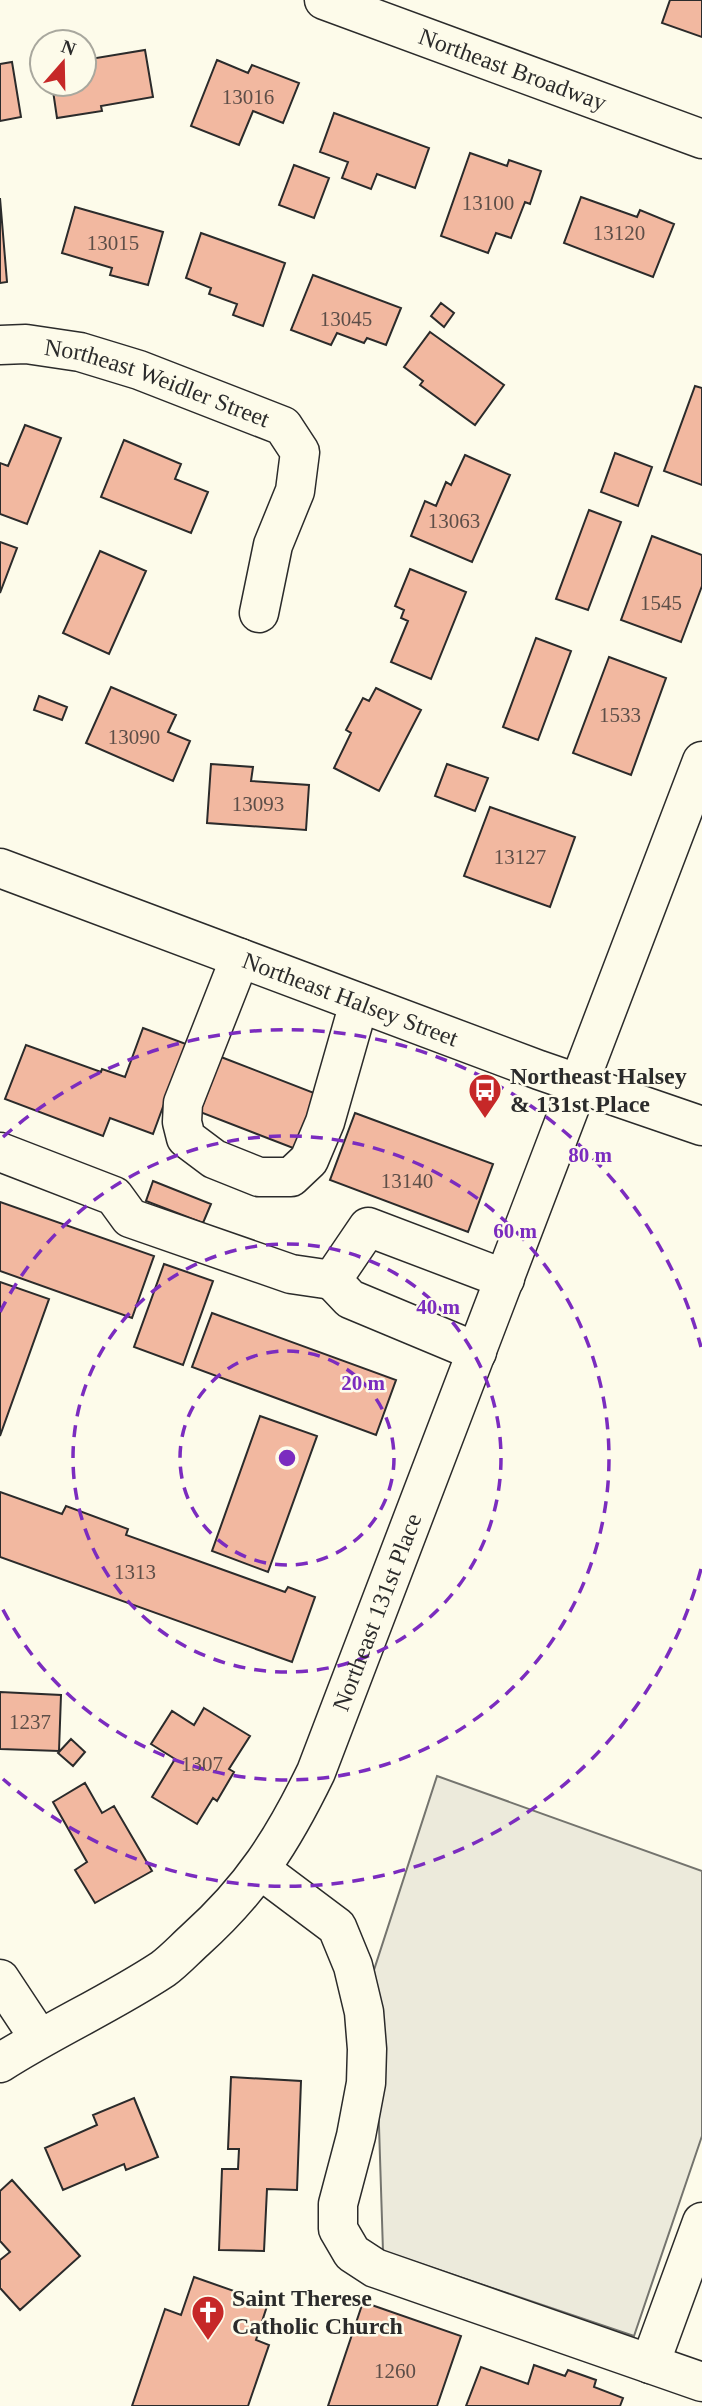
<svg xmlns="http://www.w3.org/2000/svg" width="702" height="2406" font-family="'Times New Roman',serif">
	<rect width="100%" height="100%" fill="#fdfbea"/>
	<path fill="#eceadb" stroke="#74746e" stroke-width="2" d="M437,1776L702,1871V2136L634,2336L383,2251L374,1970Z"/>
	<path fill="#f2b8a0" stroke="#2b2b2b" stroke-width="2" d="M670,0H702V37L662,23Z
		M145,50L153,97L101,106L102,111L57,118L52,84H84V60Z
		M217,60L248,73L252,65L299,83L283,123L253,111L239,145L191,126Z
		M12,62L21,117L0,121V64Z
		M334,113L429,148L415,188L377,174L371,189L342,178L348,162L320,152Z
		M470,153L507,166L509,160L541,171L530,204L525,202L511,238L496,233L488,253L441,236Z
		M294,165L329,178L314,218L279,205Z
		M581,197L637,217L640,210L674,224L653,277L564,243Z
		M0,198L7,282L0,283Z
		M75,207L163,232L148,285L110,275L112,268L62,253Z
		M201,233L285,263L263,326L233,315L237,304L209,294L211,288L186,278Z
		M313,275L401,308L386,345L367,338L364,343L337,333L331,345L291,330Z
		M441,303L454,313L444,327L431,316Z
		M430,332L504,385L475,425L420,385L423,381L404,367Z
		M695,386L702,388V485L664,471Z
		M25,425L61,438L27,524L0,514V463L8,466Z
		M124,440L181,464L175,479L208,492L191,533L101,497Z
		M615,453L652,467L638,506L601,492Z
		M465,455L510,475L472,562L411,536L425,501L436,506L446,482L451,485Z
		M589,510L621,522L588,610L556,599Z
		M652,536L702,555V586L681,642L621,620Z
		M0,542L17,548L0,593Z
		M100,551L146,571L109,654L63,633Z
		M410,569L466,592L431,679L391,662L408,621L401,618L404,610L395,606Z
		M536,638L571,651L538,740L503,727Z
		M609,657L666,678L631,775L573,753Z
		M111,687L176,715L168,732L190,741L173,781L86,743Z
		M376,688L421,710L379,791L334,768L351,733L346,730L363,698L369,701Z
		M39,696L67,707L62,720L34,710Z
		M211,764L253,767L251,781L309,785L306,830L207,823Z
		M447,764L488,778L475,811L435,796Z
		M490,807L575,837L550,907L464,876Z
		M143,1028L186,1044L153,1134L110,1118L103,1136L5,1099L26,1045L101,1072L102,1069L125,1077Z
		M221,1057L327,1098L306,1153L200,1112Z
		M355,1113L493,1164L468,1232L330,1180Z
		M153,1181L211,1204L203,1223L146,1201Z
		M0,1202L154,1256L132,1318L0,1271Z
		M164,1264L213,1281L183,1365L134,1347Z
		M0,1282L49,1299L0,1436Z
		M212,1313L396,1380L376,1435L192,1367Z
		M260,1416L317,1436L268,1572L212,1551Z
		M0,1492L62,1514L66,1506L128,1529L126,1535L285,1592L288,1587L315,1597L292,1662L0,1557Z
		M0,1692L61,1695L59,1751L0,1749Z
		M204,1708L250,1736L229,1769L234,1772L217,1801L213,1798L197,1824L152,1797L175,1759L151,1744L172,1711L194,1725Z
		M71,1739L85,1752L73,1766L58,1753Z
		M85,1783L102,1813L114,1806L152,1871L95,1903L75,1870L87,1862L53,1802Z
		M231,2077L301,2081L297,2190L267,2189L264,2251L219,2250L222,2169H238L239,2149H228Z
		M134,2098L158,2157L126,2170L124,2164L63,2190L45,2148L97,2125L93,2115Z
		M12,2180L80,2256L20,2310L0,2288V2260L10,2252L0,2241V2191Z
		M194,2277L268,2303L256,2340L269,2345L248,2406H132L165,2309L181,2315Z
		M363,2302L461,2336L437,2406H328Z
		M534,2365L565,2376L568,2370L596,2380L594,2387L623,2398L620,2406H466L481,2367L528,2384Z"/>
	<g fill="none" stroke-linecap="round" stroke-linejoin="round">
		<defs>
			<g id="minor">
				<path id="s1" d="M324,0L702,139"/>
				<path id="s2" d="M0,345L26,344L80,352L139,370L283,426L300,452L295,491L273,545L259,613"/>
				<path d="M240,958L183,1103L182,1122L186,1138L214,1159L259,1177H291L309,1160L325,1122L359,1003"/>
				<path d="M0,1152L114,1196L130,1218L291,1274L332,1280"/>
				<path d="M477,1352L350,1299L332,1280L368,1227L505,1279"/>
				<path d="M261,1870L337,1927L353,1966L364,2012L367,2049L366,2083L356,2136L338,2204V2229L352,2253L375,2268L702,2382"/>
				<path d="M0,1979L39,2038"/>
				<path id="s3" d="M0,2063C53,2029 110,2004 163,1969C174,1961 184,1950 195,1940C252,1889 283,1840 316,1772L702,761"/>
				<path d="M650,2364L702,2222"/>
			</g>
			<g id="major">
				<path id="s4" d="M0,868L539,1070L702,1126"/>
			</g>
		</defs>
		<use href="#minor" stroke="#2b2b2b" stroke-width="41"/>
		<use href="#major" stroke="#2b2b2b" stroke-width="41"/>
		<use href="#minor" stroke="#fdfbea" stroke-width="38"/>
		<use href="#major" stroke="#fdfbea" stroke-width="38"/>
	</g>
	<g fill="none" stroke="#7b2cbf" stroke-width="3.5" stroke-dasharray="12 9">
		<circle cx="287" cy="1458" r="107"/>
		<circle cx="287" cy="1458" r="214"/>
		<path d="M0 1312A322 322 0 1 1 0 1604"/>
		<path d="M701 1569A429 429 0 0 1 3 1779M3 1137A429 429 0 0 1 701 1347"/>
	</g>
	<defs>
		<symbol id="bus-pin" viewBox="-11 -11 22 30"><path d="M0 17L-7.5 6A9.5 9.5 0 1 1 7.5 6Z" fill="#c62828" stroke="#fdfbea"/><path d="M-5-6H5V4H4V6H2V4H-2V6H-4V4H-5ZM-3.5-4V0h7V-4ZM-3.5 1.2v1.5H-2V1.2ZM2 1.2v1.5H3.5V1.2Z" fill="#fff"/></symbol>
		<symbol id="church-pin" viewBox="-11 -11 22 30"><path d="M0 17L-7.5 6A9.5 9.5 0 1 1 7.5 6Z" fill="#c62828" stroke="#fdfbea"/><path d="M-1.2-6h2.4v3.5h3.3v2.4h-3.3V6h-2.4V-.1h-3.3v-2.4h3.3Z" fill="#fff"/></symbol>
	</defs>
	<g fill-rule="evenodd">
		<use href="#bus-pin" x="466" y="1071" width="38" height="52"/>
		<use href="#church-pin" x="189" y="2293" width="38" height="52"/>
	</g>
	<g text-anchor="middle" dominant-baseline="central" stroke-width="5" stroke-linejoin="round" paint-order="stroke">
		<g font-size="21" fill="#5d4e48">
			<text x="248" y="97">13016</text>
			<text x="488" y="203">13100</text>
			<text x="619" y="233">13120</text>
			<text x="113" y="243">13015</text>
			<text x="346" y="319">13045</text>
			<text x="454" y="521">13063</text>
			<text x="661" y="603">1545</text>
			<text x="620" y="715">1533</text>
			<text x="134" y="737">13090</text>
			<text x="258" y="804">13093</text>
			<text x="520" y="857">13127</text>
			<text x="407" y="1181">13140</text>
			<text x="135" y="1572">1313</text>
			<text x="30" y="1722">1237</text>
			<text x="202" y="1764">1307</text>
			<text x="395" y="2371">1260</text>
		</g>
		<g font-size="24" fill="#2b2b2b" stroke="#fdfbea">
			<text stroke="none"><textPath href="#s1" startOffset="201">Northeast Broadway</textPath></text>
			<text stroke="none"><textPath href="#s2" startOffset="163">Northeast Weidler Street</textPath></text>
			<text stroke="none"><textPath href="#s4" startOffset="374">Northeast Halsey Street</textPath></text>
			<text stroke="none"><textPath href="#s3" startOffset="611">Northeast 131st Place</textPath></text>
		</g>
		<g font-size="24" font-weight="bold" fill="#2b2b2b" stroke="#fdfbea" text-anchor="start">
			<text x="510" y="1076">Northeast Halsey<tspan x="510" dy="28">&amp; 131st Place</tspan></text>
			<text x="232" y="2298">Saint Therese<tspan x="232" dy="28">Catholic Church</tspan></text>
		</g>
	</g>
	<circle cx="287" cy="1458" r="10" fill="#7b2cbf" stroke="#fdfbea" stroke-width="3.5"/>
	<g font-size="21" text-anchor="middle" font-weight="bold" fill="#7b2cbf" stroke="#fdfbea" stroke-width="5" stroke-linejoin="round" paint-order="stroke">
		<text x="590" y="1162">80 m</text>
		<text x="515" y="1238">60 m</text>
		<text x="438" y="1314">40 m</text>
		<text x="363" y="1390">20 m</text>
	</g>
	<g transform="translate(63 63) rotate(20)"><circle r="33" fill="#fdfbea" stroke="#a9a89e" stroke-width="2"/>
	<path d="M0-5L12 26L0 18L-12 26Z" fill="#c62828"/>
	<text y="-10" font-size="19" font-weight="bold" text-anchor="middle" fill="#2b2b2b">N</text>
	</g>
</svg>
